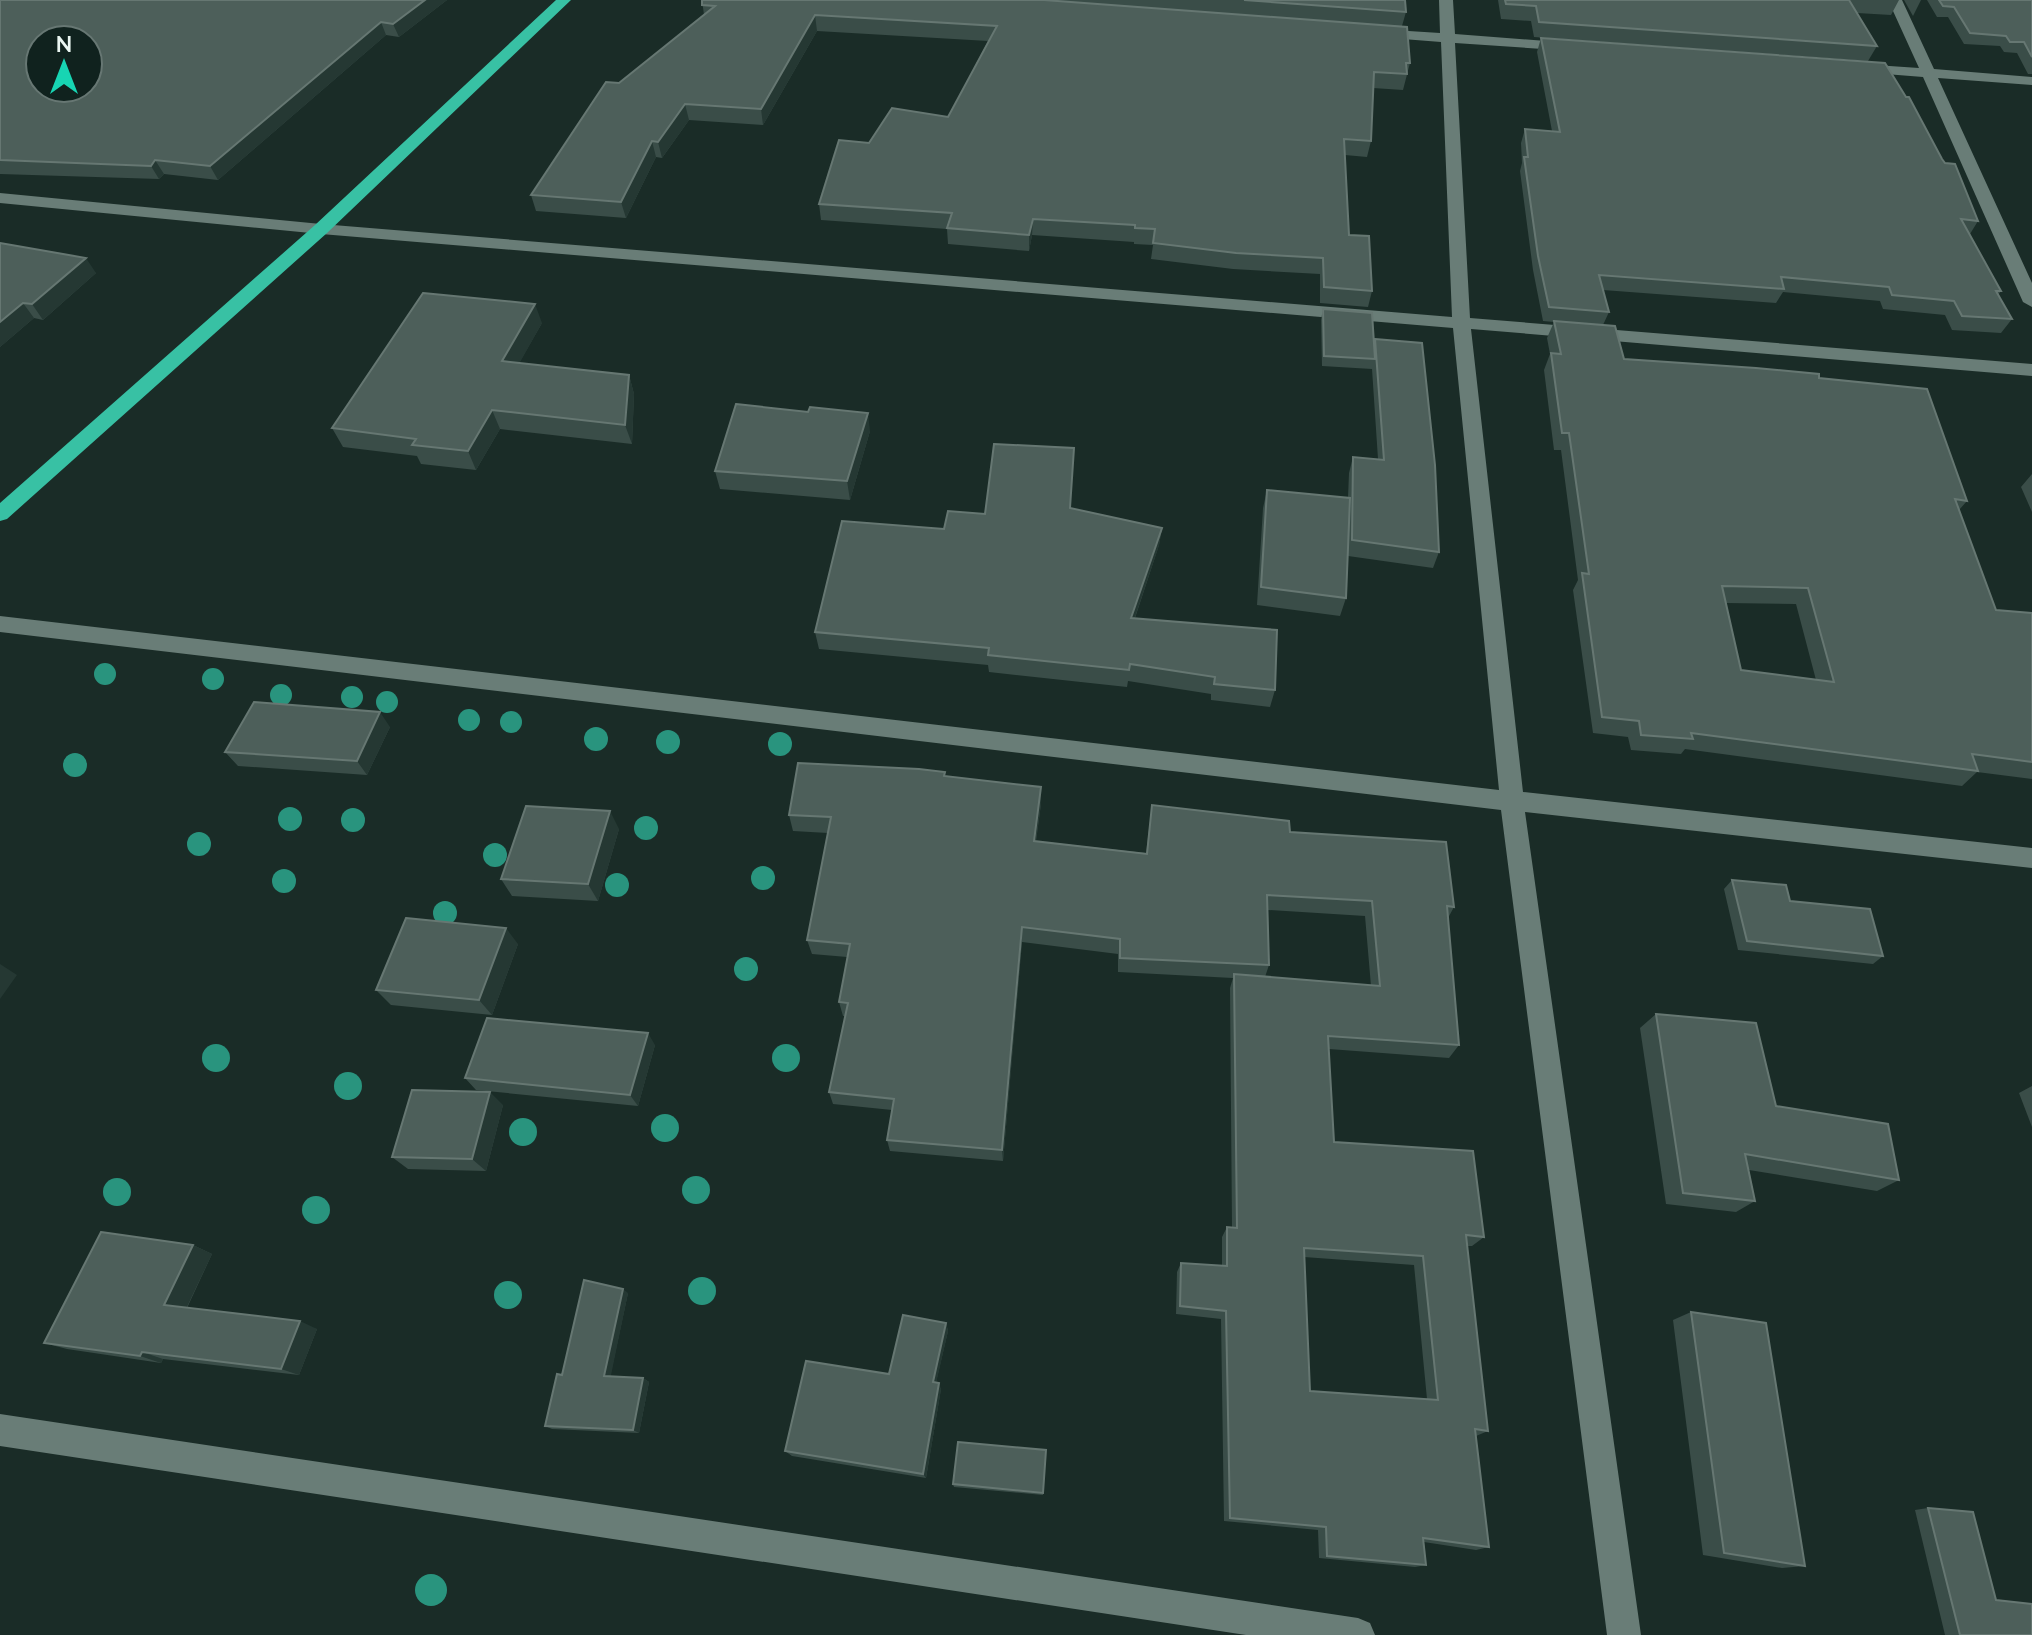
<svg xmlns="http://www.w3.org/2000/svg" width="2032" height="1635" font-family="'Nunito Sans',sans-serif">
	<rect width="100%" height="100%" fill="#1a2c27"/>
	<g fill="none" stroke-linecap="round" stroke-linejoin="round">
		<path fill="#697d77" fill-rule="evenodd" d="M1439,0H1453L1455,34L1572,43L1579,47L1572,51L1455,43L1470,318L2032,364V376L1471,329L1523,792L2032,848V868L1525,812L1641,1635H1607L1501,810L0,632V616L1499,790L1453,328L321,234L0,203V193L321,224L1452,317L1441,42L1377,37L1370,33L1377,29L1440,33Z
			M1888,0H1902L1934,69L2032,77V85L1938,78L2032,283V307L2023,302L1923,77L1860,72L1853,68L1860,64L1919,68Z
			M0,1414L1358,1618L1370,1623L1375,1635H1246L0,1446Z"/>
		<path fill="#38c1a4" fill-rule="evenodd" d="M556,0H571L327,233L7,519L0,521V503L315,225Z"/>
	</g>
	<g fill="#29947e">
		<circle cx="105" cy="674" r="11"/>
		<circle cx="213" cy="679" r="11"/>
		<circle cx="281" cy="695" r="11"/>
		<circle cx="352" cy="697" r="11"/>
		<circle cx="387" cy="702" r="11"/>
		<circle cx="469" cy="720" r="11"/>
		<circle cx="511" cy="722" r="11"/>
		<circle cx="596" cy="739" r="12"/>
		<circle cx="668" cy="742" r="12"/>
		<circle cx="780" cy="744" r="12"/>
		<circle cx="75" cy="765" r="12"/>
		<circle cx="290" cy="819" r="12"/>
		<circle cx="353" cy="820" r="12"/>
		<circle cx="646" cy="828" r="12"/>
		<circle cx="199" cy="844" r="12"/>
		<circle cx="495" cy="855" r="12"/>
		<circle cx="763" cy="878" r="12"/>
		<circle cx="284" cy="881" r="12"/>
		<circle cx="617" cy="885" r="12"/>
		<circle cx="445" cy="913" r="12"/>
		<circle cx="746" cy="969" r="12"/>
		<circle cx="216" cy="1058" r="14"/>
		<circle cx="786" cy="1058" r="14"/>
		<circle cx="348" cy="1086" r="14"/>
		<circle cx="665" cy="1128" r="14"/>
		<circle cx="523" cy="1132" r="14"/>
		<circle cx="696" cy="1190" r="14"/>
		<circle cx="117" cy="1192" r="14"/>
		<circle cx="316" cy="1210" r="14"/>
		<circle cx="702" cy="1291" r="14"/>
		<circle cx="508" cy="1295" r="14"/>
		<circle cx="431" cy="1590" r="16"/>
	</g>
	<path fill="#3a4d48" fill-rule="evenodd" d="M0,0H447L399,37L386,35L218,180L164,174L159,179L0,174Z
		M702,0H1405L1406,12L1402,26L1410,63L1403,90L1373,88L1371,141L1367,157L1345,155L1349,235L1372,291L1368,307L1320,303V274L1233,269L1151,259L1153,245L1134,244V242L1032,235L1029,251L948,244L947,229L821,220L819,204L869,143L948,117L988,41L817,31L763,125L689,120L662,158L656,157L626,218L536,211L531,195L704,15Z
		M1498,0H1899L1891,15L1857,13L1877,46L1868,61L1534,37L1531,21L1501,19Z
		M1904,0H1921L1913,16Z
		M1927,0H2032V74H2028L2017,53L2004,52L2000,46L1964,44L1948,17H1937Z
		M1541,38L1942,159L1978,221L1970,234L2001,291L1998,295L2012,319L2001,333L1952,330L1945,315L1883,309L1880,301L1783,292L1776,303L1603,290L1609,312L1603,325L1624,359L1819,378L1967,501L1959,510L1996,610L2032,613V779L1977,772L1962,786L1685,749L1681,754L1631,750L1628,737L1593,733L1573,590L1578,580L1561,450H1554L1544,370L1550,354L1547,338L1554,322L1543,321L1533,270L1520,171L1522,163L1521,143L1525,129L1552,131L1537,52ZM1726,603L1796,604L1816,680L1741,670Z
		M0,243L96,273L43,320L34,318L0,347Z
		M1323,309L1374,345L1375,339L1439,552L1433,568L1348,556L1346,598L1340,616L1257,605L1263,508L1267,490L1348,498L1349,473L1353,457L1378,459L1372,369L1322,366L1321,320Z
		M542,323L519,363L629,375L634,394L632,444L500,429L476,470L421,464L417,456L343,447L332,428Z
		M870,431L850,500L720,489L715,471Z
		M2032,474V512L2021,487Z
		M1070,508L1162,528L1159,545L1135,618L1275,690L1270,707L1211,700V694L1128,681L1127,687L989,672L988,665L819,649L815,632L944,529L985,514Z
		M390,727L367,775L238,766L225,752Z
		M945,776L1041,787V804L1036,841L1146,853L1152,805L1290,832L1454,907L1448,918L1459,1045L1449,1058L1329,1049L1334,1142L1484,1237L1472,1246H1467L1488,1431L1476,1436L1489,1547L1476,1550L1424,1542L1426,1565L1415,1567L1319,1558L1318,1530L1224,1521L1221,1319L1176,1314L1177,1272L1181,1263L1222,1266V1237L1227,1227L1232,1228L1230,988L1233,978L1118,972V954L1022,942L1003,1161L890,1151L887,1140L892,1110L833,1104L829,1092L845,1016H843L839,1002L847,957L812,954L807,940L828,833L793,831L789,815ZM1268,910L1365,916L1371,986L1265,977L1269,965ZM1304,1257L1414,1265L1427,1399L1310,1391Z
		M619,829L598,901L512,896L501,879Z
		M1732,880L1790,901L1883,956L1873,964L1738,950L1724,889Z
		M518,944L492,1015L391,1005L376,990Z
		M1656,1014L1776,1106L1899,1180L1877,1191L1749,1170L1755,1201L1736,1212L1666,1204L1640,1028Z
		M655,1045L638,1106L476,1090L465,1078Z
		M2032,1086V1127L2019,1093Z
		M503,1105L486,1171L408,1169L392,1157Z
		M193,1245L212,1254L187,1308L317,1329L299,1375L163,1359L161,1363L67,1349L44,1343Z
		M628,1293L610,1377L643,1378L649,1382L639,1433L552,1429L545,1426L562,1375Z
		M1691,1312L1805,1566L1782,1568L1703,1555L1673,1320Z
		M946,1323L948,1331L936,1382L941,1389L926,1478L792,1456L785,1451L889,1374Z
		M1046,1450L1043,1495L954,1487L953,1484Z
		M1928,1508L1996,1600L2032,1635H1945L1915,1510Z"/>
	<path fill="#253833" d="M425,0H447L399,37L393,24Z
		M815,15L817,31L763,125L761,109Z
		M381,22L386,35L218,180L210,166Z
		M685,104L689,120L662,158L658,142Z
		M652,141L656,157L626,218L621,202Z
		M155,160L164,174L159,179L151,166Z
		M1033,219L1032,235L1029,251V235Z
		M86,258L96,273L43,320L32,304Z
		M23,303L34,318L0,347V322Z
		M535,304L542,323L510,380L502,361Z
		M629,375L634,394L632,444L625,425Z
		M492,410L500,429L476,470L468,451Z
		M868,413L870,431L850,500L847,481Z
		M1162,528L1159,545L1129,635L1131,618Z
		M380,712L390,727L367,775L357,761Z
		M1041,787V804L1033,857L1034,841Z
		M610,811L619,829L598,901L588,884Z
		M1022,927V942L1003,1161L1002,1150Z
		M506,928L518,944L492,1015L479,1000Z
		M0,964L17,975L0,999Z
		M648,1033L655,1045L638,1106L630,1095Z
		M490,1092L503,1105L486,1171L472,1159Z
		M193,1245L212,1254L184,1313L164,1305Z
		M623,1289L628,1293L610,1380L604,1376Z
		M300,1321L317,1329L299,1375L281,1369Z
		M946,1323L948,1331L935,1388L933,1382Z
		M142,1352L163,1359L161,1363L140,1356Z
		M643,1378L649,1382L639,1433L633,1430Z
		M939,1383L941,1389L926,1478L923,1474Z"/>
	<path fill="#4d5f5a" stroke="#667772" stroke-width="2" fill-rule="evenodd" d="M0,0H425L393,24L381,22L210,166L155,160L151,166L0,160ZM40,40H88V88H40Z
		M702,0H1044L1407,27L1410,63H1406L1407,74L1374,72L1371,141L1344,139L1349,235L1369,236L1372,291L1324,287L1323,258L1236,253L1153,243L1155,229L1135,228V225L1033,219L1029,235L947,228L952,213L819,204L839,140L869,143L892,108L948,117L997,26L815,15L761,109L685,104L658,142L652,141L621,202L531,195L606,82L619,83L715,6L702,5Z
		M1244,0H1405L1406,12Z
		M1505,0H1849L1877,46L1539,22L1536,6L1506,4Z
		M1939,0H2032V57L2024,42H2010L2006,36L1970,33L1954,7L1943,6Z
		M1541,38L1885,63L1906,97H1909L1942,159L1945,163L1955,164L1978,221L1961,219L2001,291H1996L2012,319L1962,316L1954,301L1892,295L1889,287L1781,277L1784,289L1599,275L1609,312L1549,307L1538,256L1524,157H1528L1525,129L1560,132Z
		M0,243L86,258L32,304L23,303L0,322Z
		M423,293L535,304L502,361L629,375L625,425L492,410L468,451L412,445L416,439L332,428Z
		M1323,309L1372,313L1375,359L1324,356Z
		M1554,321L1615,326L1624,359L1756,368L1819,374V378L1927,389L1967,501L1955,499L1996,610L2032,613V762L1972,754L1978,771L1691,733L1693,739L1641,735L1639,721L1602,717L1582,573L1589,574L1569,433H1562L1551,353L1561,354ZM1722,586L1808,588L1834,682L1741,670Z
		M1375,339L1422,343L1435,465L1439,552L1352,540L1353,457L1384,460Z
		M736,404L808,412L810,407L868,413L847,481L715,471Z
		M994,444L1074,448L1070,508L1162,528L1131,618L1277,630L1275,690L1214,684L1215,677L1130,664L1129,670L988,655L989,648L815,632L842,521L944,529L948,511L985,514Z
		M1267,490L1350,498L1346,598L1261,587Z
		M254,702L380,712L357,761L225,752Z
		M798,763L919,769L945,772L944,776L1041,787L1034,841L1147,854L1152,805L1289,821L1290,832L1446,842L1454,907L1447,906L1459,1045L1328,1036L1334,1142L1473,1151L1484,1237L1466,1235L1488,1431L1475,1429L1489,1547L1423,1538L1426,1565L1327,1556L1326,1527L1230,1518L1226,1311L1180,1306L1181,1263L1227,1266V1227L1237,1228L1234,974L1380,986L1372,901L1267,895L1269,965L1120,958V939L1022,927L1002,1150L887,1140L894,1099L829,1092L848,1003L839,1002L850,944L807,940L831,817L789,815ZM1304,1248L1423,1256L1438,1400L1310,1391Z
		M526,806L610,811L588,884L501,879Z
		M1732,880L1786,885L1790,901L1870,909L1883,956L1747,941Z
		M406,918L506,928L479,1000L376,990Z
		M1656,1014L1756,1023L1776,1106L1888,1124L1899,1180L1745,1154L1755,1201L1683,1193Z
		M487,1018L648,1033L630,1095L465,1078Z
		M412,1090L490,1092L472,1159L392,1157Z
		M101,1232L193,1245L164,1305L300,1321L281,1369L142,1352L140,1356L44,1343Z
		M584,1280L623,1289L604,1376L643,1378L633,1430L545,1426L557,1374L562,1375Z
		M1691,1312L1766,1323L1805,1566L1724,1553Z
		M903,1315L946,1323L933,1382L939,1383L923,1474L785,1451L806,1361L889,1374Z
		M958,1442L1046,1450L1043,1493L953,1484Z
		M1928,1508L1973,1512L1996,1600L2032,1604V1635H1960Z"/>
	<g transform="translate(64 64)"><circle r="38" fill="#10221e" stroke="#677773" stroke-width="2"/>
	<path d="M0-6L14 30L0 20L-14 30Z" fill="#17d5b3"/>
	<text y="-12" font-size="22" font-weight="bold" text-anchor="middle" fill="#eaf6f2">N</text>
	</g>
</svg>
